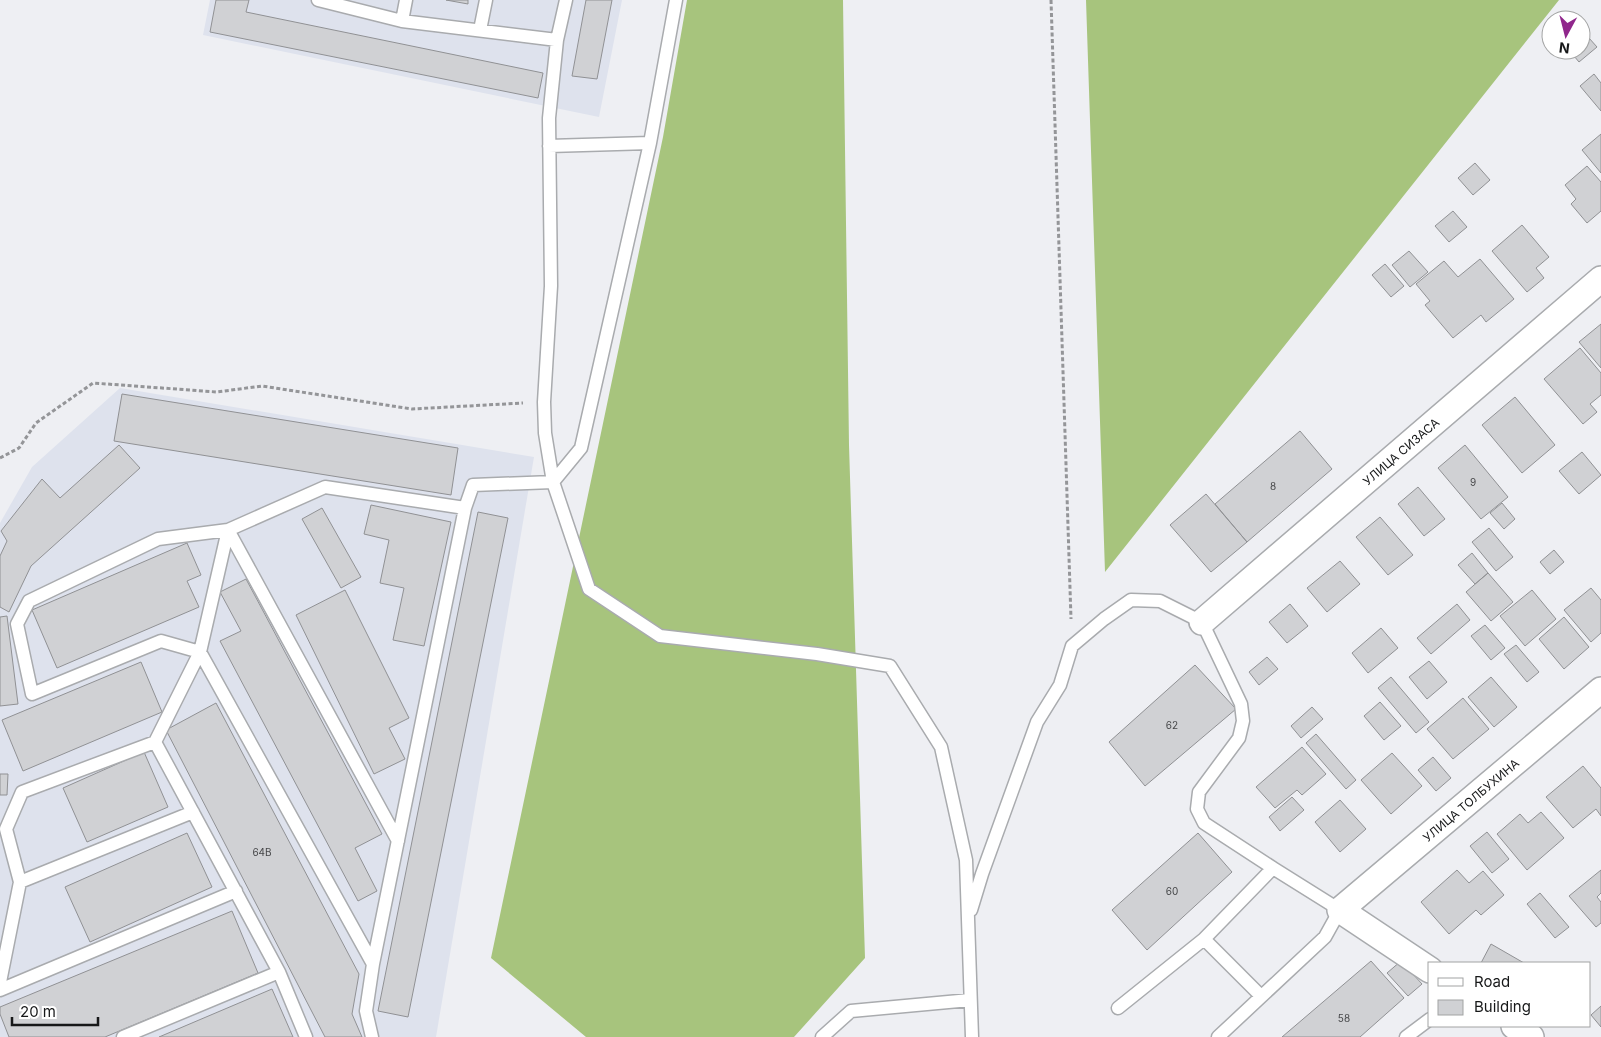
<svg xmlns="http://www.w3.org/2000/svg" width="1601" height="1037" font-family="Inter,sans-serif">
	<rect width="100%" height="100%" fill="#eeeff3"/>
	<path fill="#dee2ed" d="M210,0H622L599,117L203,35Z
		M120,388L534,457L436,1037H0V523L32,467Z"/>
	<path fill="#a7c47d" d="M687,0H843L849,445L865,958L794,1037H586L491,958L663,137Z
		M1086,0H1559L1105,572Z"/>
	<path fill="#d0d1d4" stroke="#909194" d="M216,0H249L246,12L543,73L538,98L210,32Z
		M446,0H468V4Z
		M586,0H612L597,79L572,76Z
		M1581,29L1597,47L1579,62L1569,50H1581Z
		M1594,74L1601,83V111L1580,86Z
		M1601,134V173L1582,150Z
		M1475,163L1490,180L1473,195L1458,178Z
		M1587,166L1601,182V211L1587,223L1571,204L1576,199L1565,185Z
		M1453,211L1467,227L1449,242L1435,226Z
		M1522,225L1549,257L1536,268L1544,278L1527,292L1492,251Z
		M1409,251L1428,272L1410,287L1392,265Z
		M1480,259L1514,299L1486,322L1481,315L1453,338L1425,305L1430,301L1416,284L1444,261L1458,277Z
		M1385,264L1404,286L1391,297L1372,275Z
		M1601,324V368L1579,342Z
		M1580,348L1601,373V395L1590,404L1597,412L1583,424L1544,379Z
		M122,394L458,448L451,495L114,441Z
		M1515,397L1555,445L1522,473L1482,425Z
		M1300,431L1332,469L1247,542L1215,504Z
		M119,445L140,468L31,566L9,612L0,607V556L7,541L1,531L42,479L60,498Z
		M1465,445L1508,497L1481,519L1438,468Z
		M1582,452L1601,475L1579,494L1559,471Z
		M1418,487L1445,519L1424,536L1398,504Z
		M1206,494L1247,542L1211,572L1170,525Z
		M1502,503L1515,519L1504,529L1490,513Z
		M371,505L451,522L424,646L393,640L404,588L380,583L389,540L364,534Z
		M322,508L361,577L341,588L302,519Z
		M478,512L508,518L408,1017L378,1011Z
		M1380,517L1413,555L1388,575L1356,537Z
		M1489,528L1513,557L1496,571L1472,542Z
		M187,543L201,575L187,581L199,607L57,668L32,610Z
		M1554,550L1564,562L1550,574L1540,562Z
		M1472,553L1488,573L1475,584L1458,565Z
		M1340,561L1360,584L1327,612L1307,588Z
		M1488,573L1513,602L1491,621L1466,592Z
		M246,579L382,834L355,848L377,891L358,901L220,641L241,631L220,592Z
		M1591,588L1601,600V633L1591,642L1564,610Z
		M345,590L409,718L389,728L405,759L374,774L296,615Z
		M1532,590L1556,619L1525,646L1500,616Z
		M1290,604L1308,626L1287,643L1269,622Z
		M1457,604L1470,620L1431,654L1417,638Z
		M7,616L18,704L0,706V617Z
		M1564,617L1589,647L1564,669L1539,639Z
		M1485,625L1505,648L1491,660L1471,636Z
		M1381,628L1398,648L1368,673L1352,653Z
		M1516,645L1539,672L1527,682L1504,654Z
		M1267,657L1278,669L1259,685L1249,672Z
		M1429,661L1447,682L1427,699L1409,677Z
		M141,662L162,712L23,771L2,720Z
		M1195,665L1236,709L1145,786L1109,742Z
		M1391,677L1429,722L1416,733L1378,688Z
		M1491,677L1517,707L1494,727L1468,697Z
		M1463,698L1489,729L1453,759L1427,729Z
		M1380,702L1401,726L1384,740L1364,716Z
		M216,703L359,974L352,1014L362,1037H325L166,730Z
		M1312,707L1323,719L1301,738L1291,726Z
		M1316,734L1356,780L1346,789L1306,743Z
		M1302,747L1326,774L1302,795L1297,790L1275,808L1256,787Z
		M144,752L168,807L87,842L63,788Z
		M1392,753L1422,786L1391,814L1361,780Z
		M1433,757L1451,778L1436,791L1418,770Z
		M1583,766L1601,788V816L1596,809L1573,828L1546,797Z
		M0,774H8L7,795H0Z
		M1292,797L1304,810L1280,831L1269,817Z
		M1340,800L1366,829L1340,852L1315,822Z
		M1541,812L1564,838L1527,870L1497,834L1520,814L1528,823Z
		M1487,832L1509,859L1492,873L1470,846Z
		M187,833L212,887L90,942L65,887Z
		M1198,833L1232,872L1147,950L1112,910Z
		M1457,870L1469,883L1483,871L1504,895L1481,915L1476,910L1449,934L1421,902Z
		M1601,870V893L1597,897L1601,902V923L1596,927L1569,896Z
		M1540,893L1569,927L1555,938L1527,904Z
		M232,911L258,973L105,1037H9L0,1014V1007Z
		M1491,944L1524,963H1481Z
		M1371,961L1404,998L1360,1037H1282Z
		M1401,961L1422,984L1408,996L1387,973Z
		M272,989L293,1037H159Z
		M1601,1006V1027L1591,1015Z"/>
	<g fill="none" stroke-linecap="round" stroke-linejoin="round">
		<defs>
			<path id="service" d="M318,0L402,21L557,40
				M566,0L557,40L549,118L551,286L544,402L545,433L553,482L589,589L660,636L817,654L890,666L941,747L966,860L972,1037
				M402,21L406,0
				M480,30L486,0
				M549,146L650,143
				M20,882L193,812
				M971,910L982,874L1037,722L1060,685L1072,646L1104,619L1131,600L1160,601L1202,622L1241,704L1243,721L1239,738L1199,792L1197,809L1204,823L1273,868
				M1204,939L1261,996
				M373,964L200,652L161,641L32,694L17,624L29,601L158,539L228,530L398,841
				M0,982L20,882L6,829L22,792L155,742
				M0,990L236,891
				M1118,1008L1204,939L1273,868L1340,910L1325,937L1218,1037
				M123,1037L279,972
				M306,1037L279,972L155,742L200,652L228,530L325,487L465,508
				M372,1037L366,1011L373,964L465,508L473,485L553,482L581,448L650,143L676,0
				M822,1037L851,1011L970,1000
				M1406,1037L1430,1019"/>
			<g id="minor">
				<path id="s1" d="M1202,622L1601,279"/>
				<path id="s2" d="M1430,970L1340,910L1601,690"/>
				<path d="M1514,1026L1531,1037"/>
			</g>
		</defs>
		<use href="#service" stroke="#a9abae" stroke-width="15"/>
		<use href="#minor" stroke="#a9abae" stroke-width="28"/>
		<path stroke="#949598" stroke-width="3" stroke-dasharray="4 2.5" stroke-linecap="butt" d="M1051,0L1071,619
			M0,458L19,448L36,423L93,383L217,392L262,386L412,409L523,403"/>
		<use href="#service" stroke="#fff" stroke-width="12"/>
		<use href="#minor" stroke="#fff" stroke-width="25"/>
	</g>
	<g text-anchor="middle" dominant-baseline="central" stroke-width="4" stroke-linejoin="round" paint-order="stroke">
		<g font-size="10" fill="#454648">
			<text x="1473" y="482">9</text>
			<text x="1273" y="486">8</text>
			<text x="1172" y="725">62</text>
			<text x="262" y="852">64В</text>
			<text x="1172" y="891">60</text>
			<text x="1344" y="1018">58</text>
		</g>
		<g font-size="12" fill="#171819" stroke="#fff">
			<text stroke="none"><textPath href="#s1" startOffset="262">УЛИЦА СИЗАСА</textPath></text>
			<text stroke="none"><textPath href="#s2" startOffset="279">УЛИЦА ТОЛБУХИНА</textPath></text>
		</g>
	</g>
	<rect x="1428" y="962" width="162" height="65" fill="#ffffff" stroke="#a2a3a3"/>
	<rect x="1438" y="978" width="25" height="8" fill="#ffffff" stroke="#a2a3a3"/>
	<text x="1474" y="987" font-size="15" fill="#171819">Road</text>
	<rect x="1438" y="1000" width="25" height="15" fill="#d0d1d4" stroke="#a2a3a3"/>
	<text x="1474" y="1012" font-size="15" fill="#171819">Building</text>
	<g transform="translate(1566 35) rotate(187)"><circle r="24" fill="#ffffff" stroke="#a2a3a3"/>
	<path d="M0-4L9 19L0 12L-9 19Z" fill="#90278c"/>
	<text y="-8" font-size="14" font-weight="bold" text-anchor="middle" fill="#171819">N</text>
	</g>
	<path d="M12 1017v8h86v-8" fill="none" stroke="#171819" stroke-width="2.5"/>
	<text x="20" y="1017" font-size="15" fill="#171819" stroke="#ffffff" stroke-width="4" paint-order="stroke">20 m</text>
</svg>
